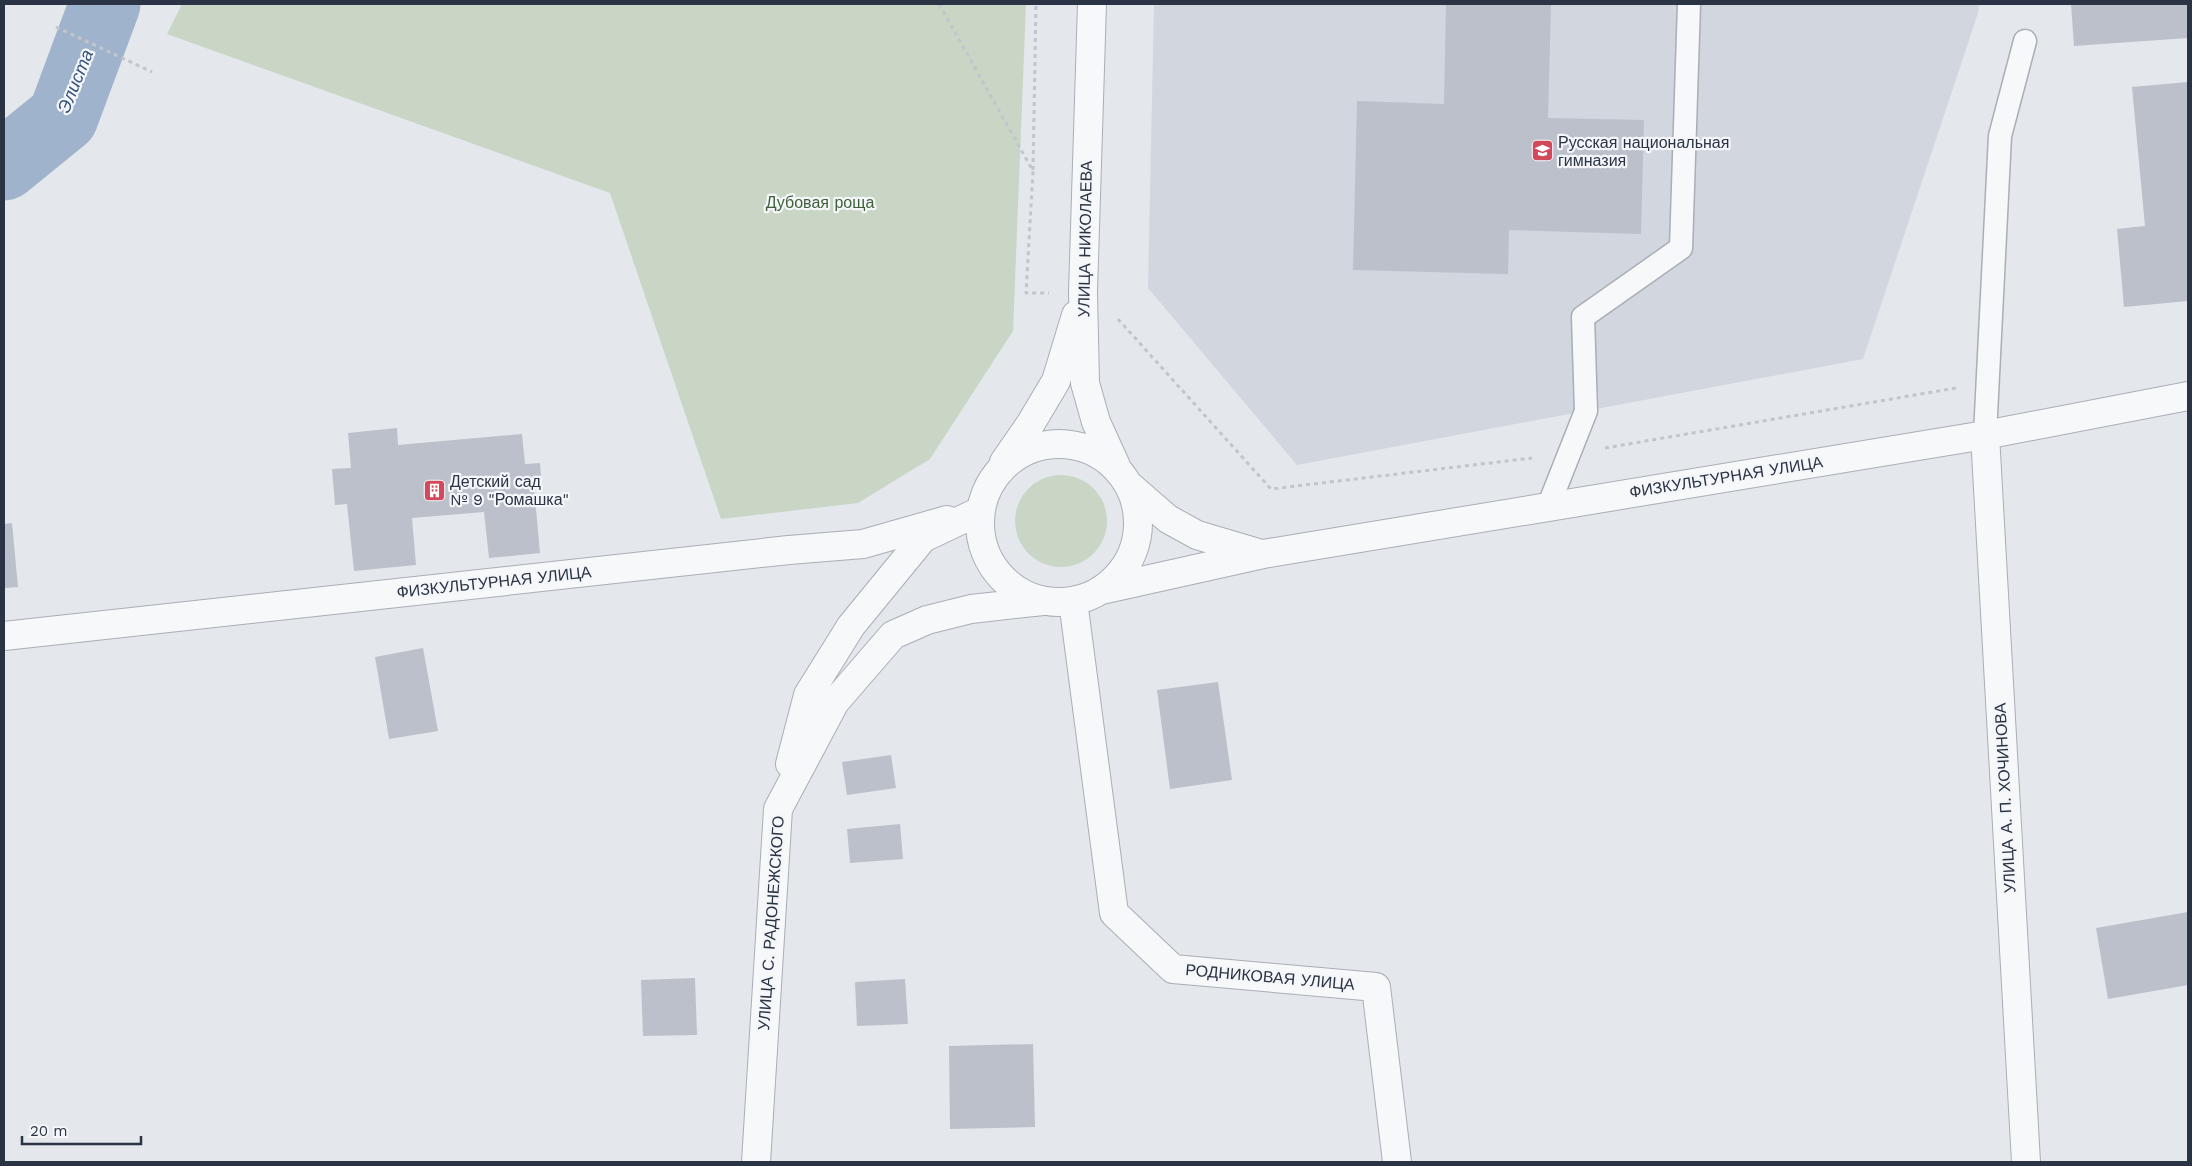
<svg xmlns="http://www.w3.org/2000/svg" width="2192" height="1166" font-family="'Work Sans',sans-serif">
	<rect width="100%" height="100%" fill="#e4e7ec"/>
	<path fill="#d2d6de" d="M1154,4H1979L1978,13L1863,359L1297,465L1148,288Z"/>
	<path fill="#c9d6c5" d="M182,4H1026L1013,331L930,459L858,503L721,519L610,193L167,34Z
		M1015 521a46 46 0 1 1 92 0a46 46 0 1 1-92 0Z"/>
	<g fill="none" stroke-linecap="round" stroke-linejoin="round">
		<path stroke="#9fb4cc" stroke-width="71" d="M4,165L63,117L105,4"/>
	</g>
	<path fill="#bbc0ca" d="M1446,4H1551L1548,118L1644,120L1641,234L1509,230L1508,274L1353,270L1357,101L1444,104Z
		M2071,4H2188V38L2074,46Z
		M2188,82V301L2124,307L2117,229L2145,226L2132,87Z
		M397,428L398,445L522,434L525,464L540,463L541,476H533L540,553L489,558L484,512L412,518L416,565L354,571L347,504L335,505L332,469L351,468L348,433Z
		M12,523L18,587L4,588V524Z
		M423,648L438,731L389,739L375,657Z
		M1218,682L1232,780L1170,789L1157,690Z
		M891,755L896,788L847,795L842,762Z
		M900,824L903,859L850,863L847,829Z
		M2188,912V985L2108,999L2096,928Z
		M695,978L697,1035L643,1036L641,980Z
		M905,979L908,1024L857,1026L855,982Z
		M1033,1044L1035,1127L950,1129L949,1046Z"/>
	<g fill="none" stroke-linecap="round" stroke-linejoin="round">
		<defs>
			<path id="service" d="M1985,435L2000,136L2025,41
				M1548,507L1586,411L1583,317L1681,248L1689,4"/>
			<path id="minor" d="M1985,435L2026,1162
				M1073,601L1114,913L1173,969L1376,987L1397,1162
				M4,636L789,550L863,544L947,520"/>
			<path id="tertiary" d="M1092,4L1083,292L1085,383L1096,422L1116,466
				M980 523a79 79 0 1 1 158 0a79 79 0 1 1-158 0Z
				M1004,462L1031,423L1056,381L1076,315
				M1130,486L1168,519L1197,535L1261,554
				M1101,590L1263,554L1985,435L2188,396
				M790,764L808,695L851,626L923,538L980,511
				M756,1162L778,809L835,702L893,635L927,620L971,609L1043,601"/>
		</defs>
		<use href="#service" stroke="#a9aeb7" stroke-width="25"/>
		<use href="#minor" stroke="#a9aeb7" stroke-width="30"/>
		<use href="#tertiary" stroke="#a9aeb7" stroke-width="30"/>
		<path stroke="#c2c5cb" stroke-width="3" stroke-dasharray="4 4" stroke-linecap="butt" d="M939,4L1033,171L1026,293H1049
			M56,27L152,72
			M1033,170L1036,4
			M1118,319L1271,489L1532,458
			M1605,448L1956,388"/>
		<use href="#service" stroke="#f7f8fa" stroke-width="22"/>
		<use href="#minor" stroke="#f7f8fa" stroke-width="28"/>
		<use href="#tertiary" stroke="#f7f8fa" stroke-width="28"/>
	</g>
	<defs>
		<symbol id="school-square" viewBox="-11 -11 22 22"><rect x="-9" y="-9" width="18" height="18" rx="4" fill="#d1495b" stroke="#f4f6f9"/><path d="M0-5L7-2L0 1L-7-2ZM-4 1L0 2.5L4 1V4Q0 6-4 4Z" fill="#fff"/></symbol>
		<symbol id="building-square" viewBox="-11 -11 22 22"><rect x="-9" y="-9" width="18" height="18" rx="4" fill="#d1495b" stroke="#f4f6f9"/><path d="M-4-6H4V6H1V3H-1V6H-4ZM-2.5-4.3h1.7v1.8h-1.7ZM.8-4.3h1.7v1.8H.8ZM-2.5-1h1.7V.8h-1.7ZM.8-1h1.7V.8H.8Z" fill="#fff"/></symbol>
	</defs>
	<g fill-rule="evenodd">
		<use href="#school-square" x="1530" y="138" width="25" height="25"/>
		<use href="#building-square" x="422" y="478" width="25" height="25"/>
	</g>
	<g text-anchor="middle" dominant-baseline="central" stroke-width="4.5" stroke-linejoin="round" paint-order="stroke">
		<g font-size="16" fill="#2b3445" stroke="#f4f6f9" text-anchor="start">
			<text x="1558" y="142">Русская национальная<tspan x="1558" dy="18">гимназия</tspan></text>
			<text x="450" y="481">Детский сад<tspan x="450" dy="18">№ 9 "Ромашка"</tspan></text>
		</g>
		<g font-size="16" fill="#3f6138" stroke="#f4f6f9">
			<text x="820" y="202">Дубовая роща</text>
		</g>
		<g font-size="16" fill="#2b3445" stroke="#f4f6f9">
			<text transform="translate(1085 239) rotate(-89)">УЛИЦА НИКОЛАЕВА</text>
			<text transform="translate(1726 477) rotate(-9)">ФИЗКУЛЬТУРНАЯ УЛИЦА</text>
			<text transform="translate(494 582) rotate(-6)">ФИЗКУЛЬТУРНАЯ УЛИЦА</text>
			<text transform="translate(2005 798) rotate(-93)">УЛИЦА А. П. ХОЧИНОВА</text>
			<text transform="translate(771 923) rotate(-86)">УЛИЦА С. РАДОНЕЖСКОГО</text>
			<text transform="translate(1270 977) rotate(5)">РОДНИКОВАЯ УЛИЦА</text>
		</g>
		<g font-size="18" font-style="italic" fill="#34527a" stroke="#f4f6f9">
			<text transform="translate(75 81) rotate(-68)">Элиста</text>
		</g>
	</g>
	<rect width="2192" height="1166" fill="none" stroke="#2b3445" stroke-width="10"/>
	<path d="M22 1136v8h119v-8" fill="none" stroke="#2b3445" stroke-width="2.5"/>
	<text x="30" y="1136" font-size="15" fill="#2b3445" stroke="#f4f6f9" stroke-width="4" paint-order="stroke">20 m</text>
</svg>
